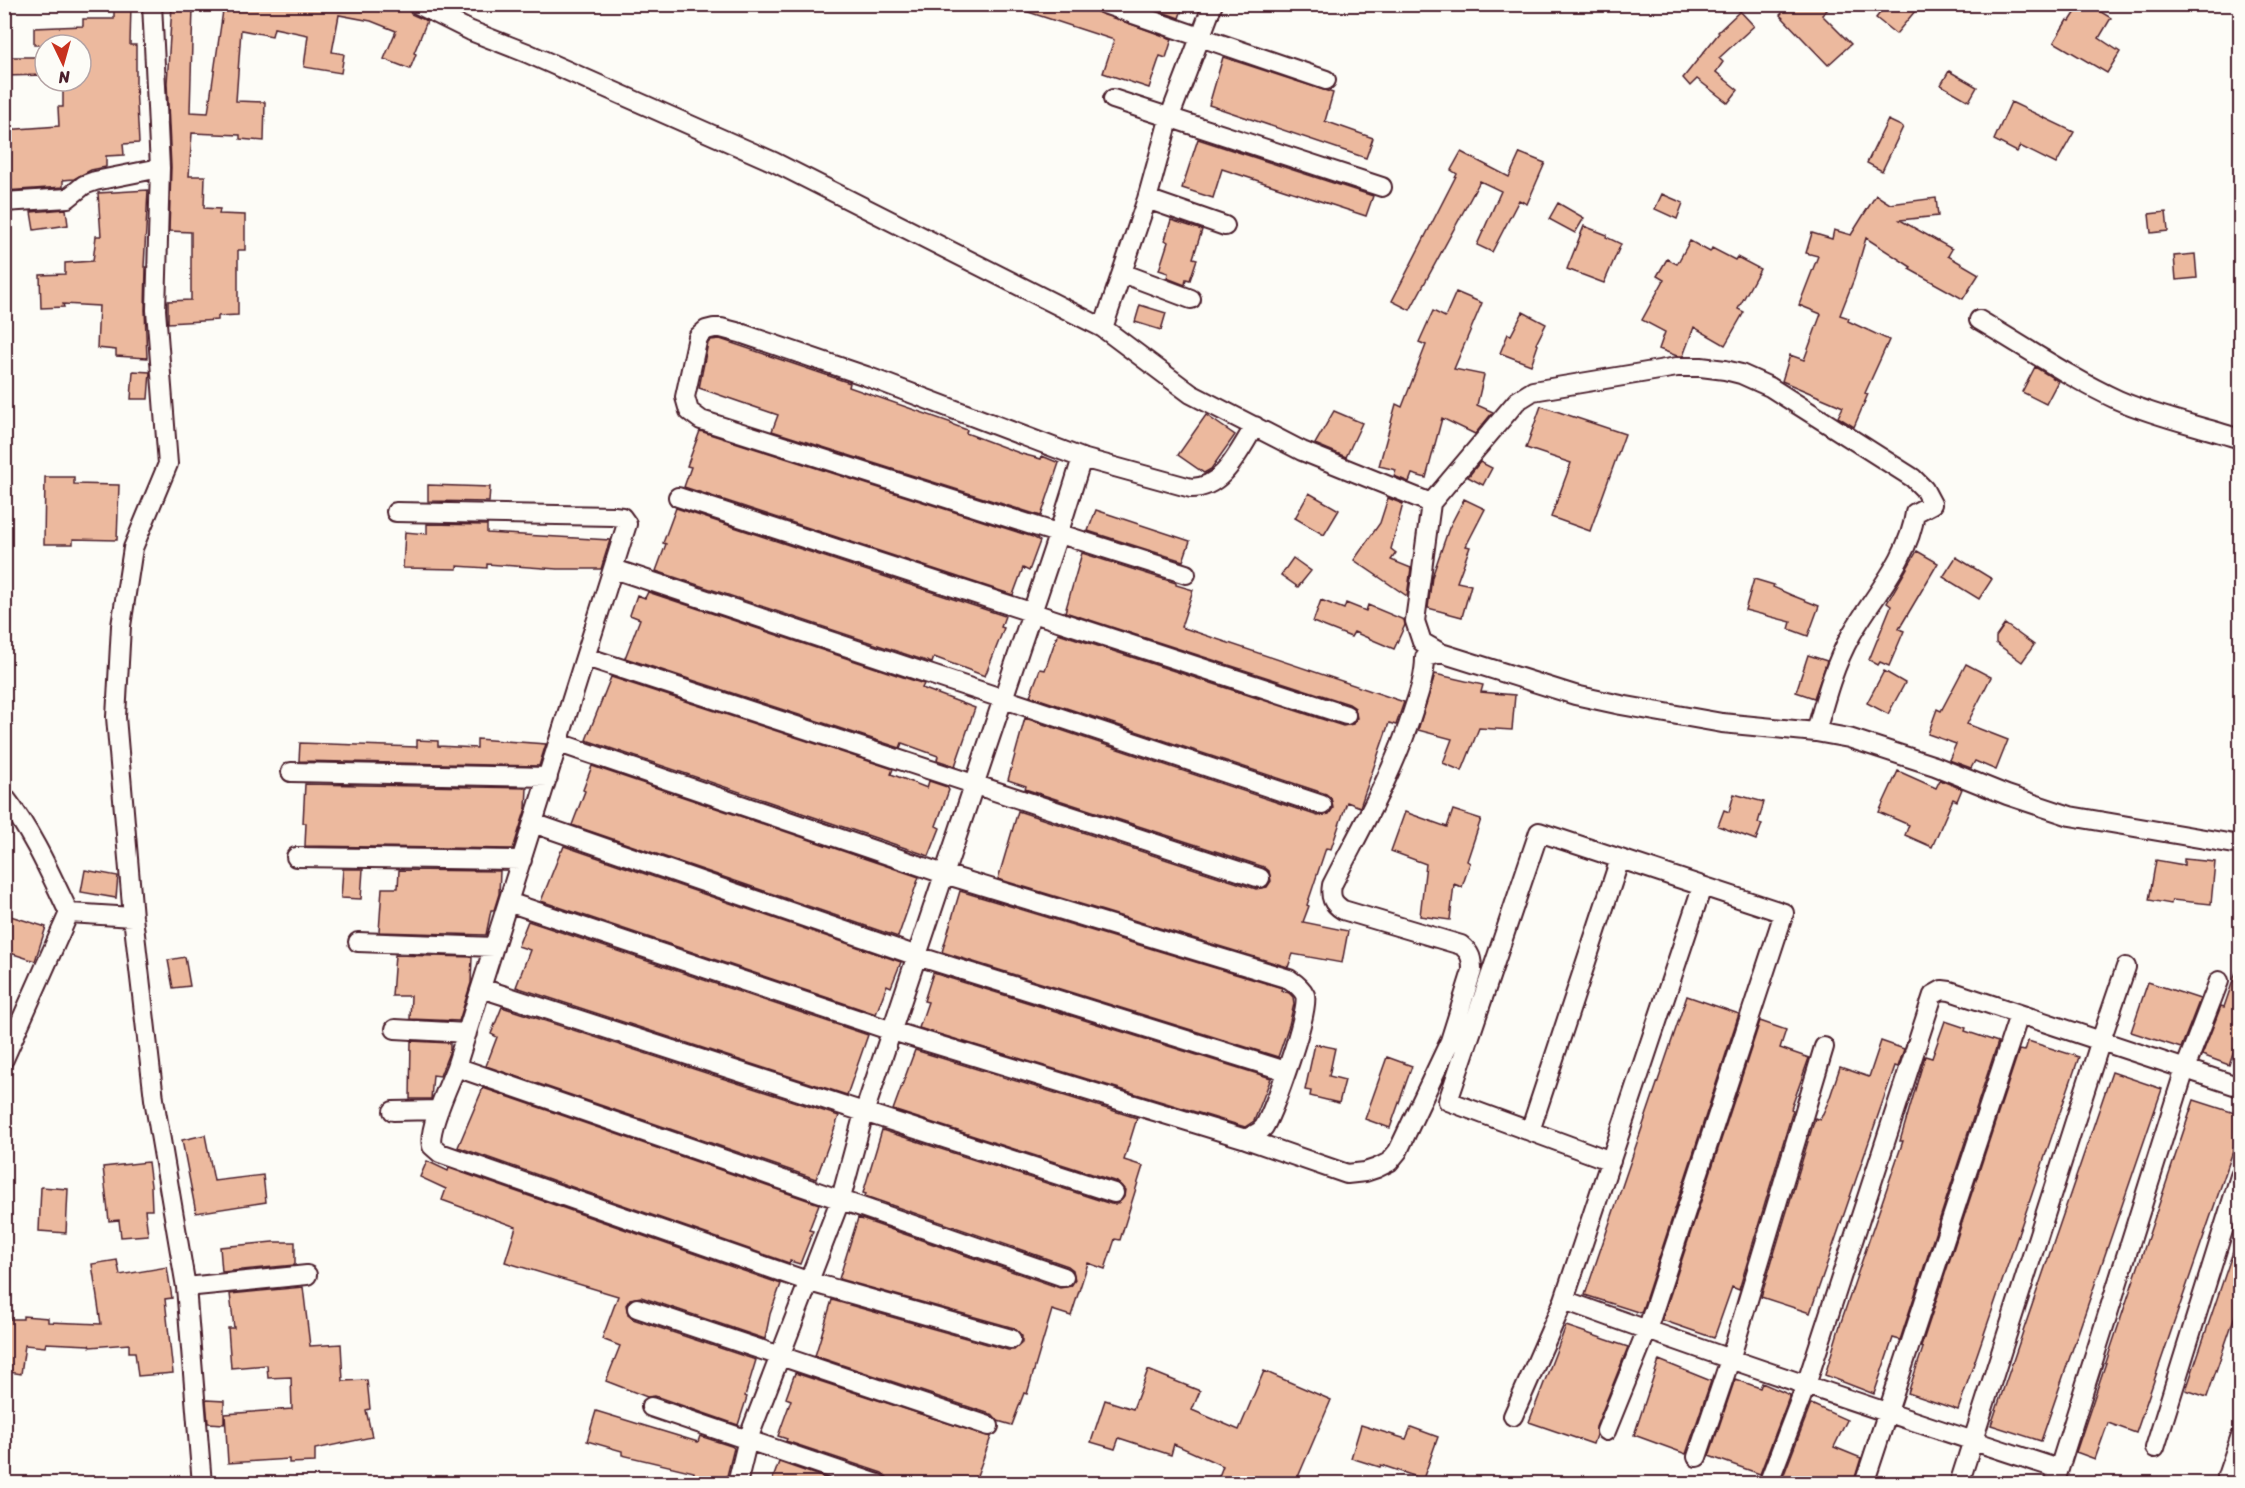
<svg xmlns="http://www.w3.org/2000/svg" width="2245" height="1488" font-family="Sriracha,sans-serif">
	<rect width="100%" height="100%" fill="#fdfcf7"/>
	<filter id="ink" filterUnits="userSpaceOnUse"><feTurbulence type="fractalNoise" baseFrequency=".0167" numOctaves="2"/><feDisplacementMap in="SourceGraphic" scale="12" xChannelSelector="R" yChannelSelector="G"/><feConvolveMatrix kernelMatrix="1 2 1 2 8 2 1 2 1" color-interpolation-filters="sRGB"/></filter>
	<g filter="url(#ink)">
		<path fill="#ecb99e" stroke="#4a1f2b" stroke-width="1.5" d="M114,4H131L130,45H136V86L139,143L123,144L124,155L106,156V167L91,170L74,179L63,180V187L4,191V130L59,126L58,107H63V81H82L83,45H34V28L83,26V19H114Z
			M224,4H406L411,14L427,21L414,53L416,54L410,69L384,59L396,31L371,21L339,15L332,52L344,54L341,73L304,67L308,35L274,28L272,36L241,30L236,101L265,102L264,141L240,139V135L192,133L189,176H205L204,208L220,209L219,214L245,215V250H238V315L218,316V320L168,323V301L191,300V232L169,231L171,167L167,83L172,6L193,7L190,112L208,113Z
			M1017,4H1076L1172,39L1166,58L1160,56L1149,88L1103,73L1114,40L1016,8Z
			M1140,4H1184L1179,18Z
			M1791,4H1833L1822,15L1851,44L1828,65L1780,15Z
			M1887,4H1921L1896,34L1876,18Z
			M2081,4H2088L2111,18L2099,38L2120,52L2107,73L2054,42L2067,20L2070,21Z
			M1740,11L1754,26L1719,58L1723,62L1716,72L1738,90L1728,103L1697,79L1690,86L1683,78L1719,33L1718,32Z
			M4,57H45V75L4,76Z
			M1223,57L1333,93L1325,121L1373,138L1366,158L1209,105Z
			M1949,71L1977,87L1969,101L1941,85Z
			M2011,102L2074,132L2056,164L2020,146L2017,152L1994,140Z
			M1888,120L1903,127L1882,171L1867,163Z
			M1198,139L1373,196L1366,216L1222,169L1213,198L1182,188Z
			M1461,152L1509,177L1520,153L1545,163L1527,204L1519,200L1492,252L1477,245L1501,191L1480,181L1410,310L1392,301L1457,174L1451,170Z
			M148,190L144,267H146L145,310L147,358L116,356V350L97,348L99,306L63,304L64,307L41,308L40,275L65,274V263L93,261L96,236H101L98,193Z
			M1662,194L1683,203L1677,219L1655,209Z
			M1876,195L1890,204L1936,198L1938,216L1900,220L1952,249L1948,256L1979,274L1963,299L1909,269L1911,267L1866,238L1854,279L1840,315L1849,318L1848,321L1889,340L1865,393L1868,394L1854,427L1838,417L1843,407L1782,381L1790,355L1804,360L1821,314L1799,305L1818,256L1806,253L1812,233L1832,239L1834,230L1851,235Z
			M1558,203L1584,218L1575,233L1549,219Z
			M66,209L68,225L34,230L31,212Z
			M2166,212L2168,231L2151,233L2149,214Z
			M1171,220L1202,230L1193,258L1197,259L1190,280L1186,279L1185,285L1167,278L1168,273L1159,270L1168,242L1165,240Z
			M1584,226L1607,235L1606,237L1621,244L1604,283L1567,269Z
			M1690,241L1710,252L1712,248L1735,260L1737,257L1760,269L1738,309L1744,312L1725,345L1694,327L1683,356H1677L1659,349L1665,332L1642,320L1664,280L1657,276L1667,259L1677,264Z
			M2195,254L2197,278L2176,280L2174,256Z
			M1456,292L1482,303L1454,369L1484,375L1477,405L1493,412L1475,434L1442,418L1426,478L1412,474L1409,482L1394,476L1396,470L1379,466L1396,404L1402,407L1426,345L1419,342L1433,311L1445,317Z
			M1140,305L1166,313L1161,330L1135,322Z
			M1523,312L1546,324L1536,344L1538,345L1531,365L1500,353L1508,334L1511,335Z
			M720,339L850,383L849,387L952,423L951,424L967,430L966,433L1022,454L1041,459L1042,456L1059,463L1041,516L772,431L778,415L699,388L708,343L711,340Z
			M2035,367L2058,381L2046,404L2022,392Z
			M133,371L150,372L148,399H131Z
			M1541,406L1625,434L1590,531L1551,517L1571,463L1526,448Z
			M1334,411L1362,423L1346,457L1315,444Z
			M1206,415L1235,435L1211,469L1204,473L1178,455Z
			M700,431L1033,537L1040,541L1029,571L1023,568L1013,595L684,487L691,467L687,466Z
			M1480,462L1492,468L1483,485L1468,477Z
			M45,477H74V484L119,485L117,540L73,539V544H44Z
			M428,485L490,487L489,502L428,501Z
			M1309,493L1339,510L1324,535L1295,518Z
			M1388,498L1403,504L1391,549L1396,553L1391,560L1411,568L1407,596L1354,560L1380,523Z
			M1464,499L1485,509L1466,546L1470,547L1457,582L1471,585L1462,617L1428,608L1432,577L1449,528Z
			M676,508L1005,616L1001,627L1004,628L985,676L934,657L932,663L656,571L666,544L663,543Z
			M1096,510L1190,541L1183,561L1088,531Z
			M427,524L487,525V533L610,540L601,569H557L487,564V568L457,566V569L403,568L405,532L427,534Z
			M1917,551L1938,563L1899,629L1904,631L1889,666L1880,662L1878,665L1869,660L1891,606L1887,603Z
			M1082,553L1176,583V585L1193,590L1181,627L1404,702L1396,725L1389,723L1360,807L1347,802L1331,849L1326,848L1307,905L1309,906L1303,922L1348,931L1342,963L1293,954L1288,967L998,879L1018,811L1256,889L1267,887L1271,881L1269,871L1264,867L1025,789L1026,786L1008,780L1025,718L1318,816L1329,814L1333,808L1331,798L1326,794L1030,696L1040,669L1045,670L1058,633L1343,726L1353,724L1357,718L1355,708L1349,704L1065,612Z
			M1956,557L1992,579L1979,599L1943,577Z
			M1293,558L1311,571L1298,587L1281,575Z
			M1754,579L1774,585L1773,587L1791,595L1819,606L1808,636L1789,629L1791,622L1745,610Z
			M648,592L924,684L922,688L975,708L955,766L937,760L938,756L902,743L900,748L625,658L640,619L630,615L637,595L645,598Z
			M1321,600L1344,609L1346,603L1366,611L1368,605L1404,620L1405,625L1394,649L1354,632L1351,637L1313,622Z
			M2005,624L2034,645L2022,662L1996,643V637Z
			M1808,655L1827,661L1814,698L1796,692Z
			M1966,664L1991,677L1967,724L2008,740L1996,770L1975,761L1971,768L1949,760L1956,744L1928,734L1937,709L1941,711Z
			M1884,671L1905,683L1888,714L1867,703Z
			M1435,674L1483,685L1481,692L1515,695L1512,730L1479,728L1462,771L1443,763L1452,739L1418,730Z
			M611,677L893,769L891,774L927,788L929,781L947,787L949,790L936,826L940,828L929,856L586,740Z
			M477,739L546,744L539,766L299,761L300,743L417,747V740L438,741V746L477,748Z
			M592,766L919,877L898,937L572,825L585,791L583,790Z
			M1898,771L1936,788L1940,780L1962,789L1957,801L1953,799L1932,847L1905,835L1909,825L1879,812Z
			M305,784L527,788L526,808L513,849L305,846L306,823H303Z
			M1734,794L1764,802L1758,823L1762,824L1756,840L1718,826L1724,810L1729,812Z
			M1453,810L1481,819L1467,861L1470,863L1462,887L1454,884L1450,920L1420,916L1426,864L1391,851L1405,812L1447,827Z
			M564,846L901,962L891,987L887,985L876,1014L541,901L561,851H562Z
			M2184,859L2215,862L2211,904L2172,900L2171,904L2149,900L2156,860L2184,865Z
			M343,869H363L361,899L341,898Z
			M85,870L118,876L116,898L81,892Z
			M399,870L500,871L499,894L494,910H491L486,935L379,932L382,888H398Z
			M960,891L1282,988L1281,990L1289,993L1293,997L1294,1004L1289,1025L1278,1057L942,952Z
			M4,914L46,927L35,961L4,951Z
			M528,921L868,1035L847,1095L516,987L530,950L518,946Z
			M395,955L472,957L471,983L459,1021L410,1019L411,996H392Z
			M185,957L190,986L173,988L168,960Z
			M2237,969H2241V1029L2229,1065L2202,1055L2221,1006L2224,1007Z
			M933,973L1271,1078L1254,1121L1245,1127L919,1028L928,1002L924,1001Z
			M2148,982L2200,999L2181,1048L2131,1032Z
			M1687,996L1739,1014L1641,1313L1585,1295Z
			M502,1007L839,1116L816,1179L486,1066L497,1037L491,1034Z
			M1760,1021L1786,1030L1780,1048L1809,1058L1791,1109L1793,1110L1739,1290L1732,1287L1714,1338L1662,1320Z
			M1945,1021L1966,1028L1965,1031L1998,1042L1900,1340L1893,1338L1874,1394L1825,1375L1841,1322L1903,1141H1900L1925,1056L1932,1058Z
			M411,1041L450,1043V1050L440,1076L433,1075L431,1099H410Z
			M1881,1041L1904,1049L1898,1067L1895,1066L1810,1313L1761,1297L1815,1118L1820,1120L1829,1100L1840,1067L1869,1077Z
			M2028,1041L2079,1057L1958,1410L1908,1393L1923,1348L1921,1347L2019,1050L2025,1051Z
			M1315,1044L1335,1048L1329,1076L1345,1080L1339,1103L1310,1096L1311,1091L1305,1090Z
			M915,1050L1137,1118L1124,1160L1143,1166L1120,1240L1115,1239L1105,1269L1088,1263L1071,1316L1052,1310L1027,1394L1024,1393L1012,1425L998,1421L993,1415L815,1356L832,1300L1008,1350H1014L1022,1343V1336L1014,1328L839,1279L858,1218L1060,1288L1071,1286L1075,1280L1073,1270L1068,1266L865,1196L866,1194L863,1193L882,1130L1111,1204H1117L1124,1197L1125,1190L1117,1182L893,1110Z
			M1387,1057L1412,1066L1390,1128L1365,1119Z
			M2112,1072L2162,1089L2041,1441L1991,1425Z
			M483,1088L819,1204L809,1230L813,1231L800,1264L790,1261L789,1263L458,1147Z
			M2194,1100L2241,1115V1128L2136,1433L2108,1423L2095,1459L2076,1452Z
			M205,1135L214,1181L263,1175L266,1202L196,1213L182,1140Z
			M427,1161L448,1171L449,1168L781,1284L770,1314L765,1339L641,1297L630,1299L626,1305L628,1315L633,1319L756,1360L745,1396L747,1397L738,1425L655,1396L647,1397L606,1381L620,1346L602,1339L618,1296L505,1262L516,1227L442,1200L446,1189L420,1177Z
			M148,1162L151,1186L152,1210H145L148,1235L121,1237L119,1220L109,1221L103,1167Z
			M41,1187L68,1189L66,1233L39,1231Z
			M2238,1237L2241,1238V1298L2207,1397L2186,1390Z
			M273,1242H295V1265L222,1272L220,1247Z
			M117,1260L120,1275L167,1267L172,1298L165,1299L173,1373L138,1376L135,1352H129V1344L90,1347L89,1345L46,1343L45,1347L25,1345L21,1374L4,1371V1319H23V1316L48,1318V1322L101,1324L92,1264Z
			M303,1287L310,1346L341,1344L343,1381L367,1380L370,1409L366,1410L372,1437L315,1449V1462L289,1463V1459L228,1463L225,1414L292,1409L291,1377L268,1378L267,1365L231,1368L228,1328H234L230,1294Z
			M1566,1326L1628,1347L1596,1427V1435L1593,1444L1529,1422Z
			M1659,1360L1711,1381L1686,1454L1634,1435Z
			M1148,1370L1200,1391L1192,1410L1239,1430L1264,1371L1331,1400L1295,1484H1216L1223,1466L1174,1444L1171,1455L1119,1438L1115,1449L1091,1442L1105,1400L1133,1409Z
			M795,1373L991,1437L974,1484H889L887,1477L882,1473L786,1441L787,1439L778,1436L791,1400L786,1398Z
			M1735,1379L1760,1388L1762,1383L1790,1395L1760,1474L1709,1456Z
			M206,1400L224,1401V1424L208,1423Z
			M1811,1404L1847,1420L1834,1447L1861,1458L1853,1484L1781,1482Z
			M596,1411L698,1442L700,1436L731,1446L734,1448L725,1484H692L694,1472L622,1455V1451L587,1441Z
			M1361,1425L1406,1439L1411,1427L1438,1437L1423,1479L1381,1465L1380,1467L1351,1458Z
			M779,1462L842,1484H771Z"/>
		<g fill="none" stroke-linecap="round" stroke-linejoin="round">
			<defs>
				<path id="street" d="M152,4L160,168L156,310L168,464L133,548L121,626L116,717L133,917L154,1099L186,1287L202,1484
					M417,4L471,31L527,53L774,162L1103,328L1191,394L1302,451L1431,503
					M1104,4L1326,80
					M1113,99L1382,187
					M1147,199L1225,226
					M4,202L68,198L84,185L95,181L160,168
					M1122,273L1191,299
					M1979,320C2025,347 2070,378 2118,400C2157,417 2200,426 2240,439
					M1103,328L1147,199L1170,116L1213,4
					M1082,458L1191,488C1224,488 1239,450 1255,426
					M678,497L1346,715
					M396,512L614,516L622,517L627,524L456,1067C450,1083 427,1130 432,1146L440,1153L810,1282L1011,1339
					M614,569L1322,805
					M586,657L1260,878
					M1816,732C1825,699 1834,665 1851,635C1873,596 1909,559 1915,513L1932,504L1924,489L1913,478L1770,387L1741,374L1725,370L1701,367H1677L1533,391L1517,401L1431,503L1415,621L1422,642L1441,653L1575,695L1621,705L1722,723L1816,732L1849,738L1935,766L2007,795L2070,816L2240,845
					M291,772L548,777
					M4,796C32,832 50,873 69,913
					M533,823L917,956L1286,1071
					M296,857L522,860
					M1702,887L1564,1300C1728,1360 1893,1415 2059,1469L2054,1484
					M508,902L892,1031L1246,1139L1259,1132L1264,1127C1274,1109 1310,1012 1305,995C1302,988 1295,983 1289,979L944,874L559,743
					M69,913L133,917
					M358,942L494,947
					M481,988L1114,1193
					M395,1029L467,1033
					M4,1059L69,913
					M456,1067L1064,1277
					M393,1111L439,1110
					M1530,1131L1620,859
					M1246,1139L1347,1174L1365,1172L1377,1168L1389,1162L1398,1151L1450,1041L1472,971C1472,959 1471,953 1461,945L1343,910C1332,903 1330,897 1332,885C1361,828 1394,772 1413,711C1419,693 1425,676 1425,657L1441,653
					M186,1287L307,1275
					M637,1308L989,1426
					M651,1407L878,1484
					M1513,1416L1564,1300
					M1606,1431L1647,1330L1784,913L1539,832L1448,1101L1611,1161
					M2155,1448L2240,1176
					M1697,1457L1730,1360L1824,1047
					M2059,1469L2185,1069L2219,981
					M2227,1476L2240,1438
					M737,1484L748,1439L841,1198L864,1113L1058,535L1082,458L866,376L740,333L721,328H714L706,330L698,337L685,397L689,411L701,420L1186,574
					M1768,1484L1806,1385L1933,995L1942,990L1950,991L2240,1087
					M1864,1484L2019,1015
					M1959,1484L2101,1040L2126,967"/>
			</defs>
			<use href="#street" stroke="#4a1f2b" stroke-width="22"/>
			<use href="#street" stroke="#fdfcf7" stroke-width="18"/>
		</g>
	</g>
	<rect width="2245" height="1488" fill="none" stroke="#fdfcf7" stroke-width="24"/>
	<rect x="12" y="12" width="2221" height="1464" fill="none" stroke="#4a1f2b" stroke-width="2" filter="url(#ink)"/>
	<g transform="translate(63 63) rotate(175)"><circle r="28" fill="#fdfcf7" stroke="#b5a4a5" stroke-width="1.5"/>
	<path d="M0-4.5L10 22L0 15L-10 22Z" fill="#c8321e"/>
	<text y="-9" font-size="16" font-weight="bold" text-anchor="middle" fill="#4a1f2b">N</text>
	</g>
</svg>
